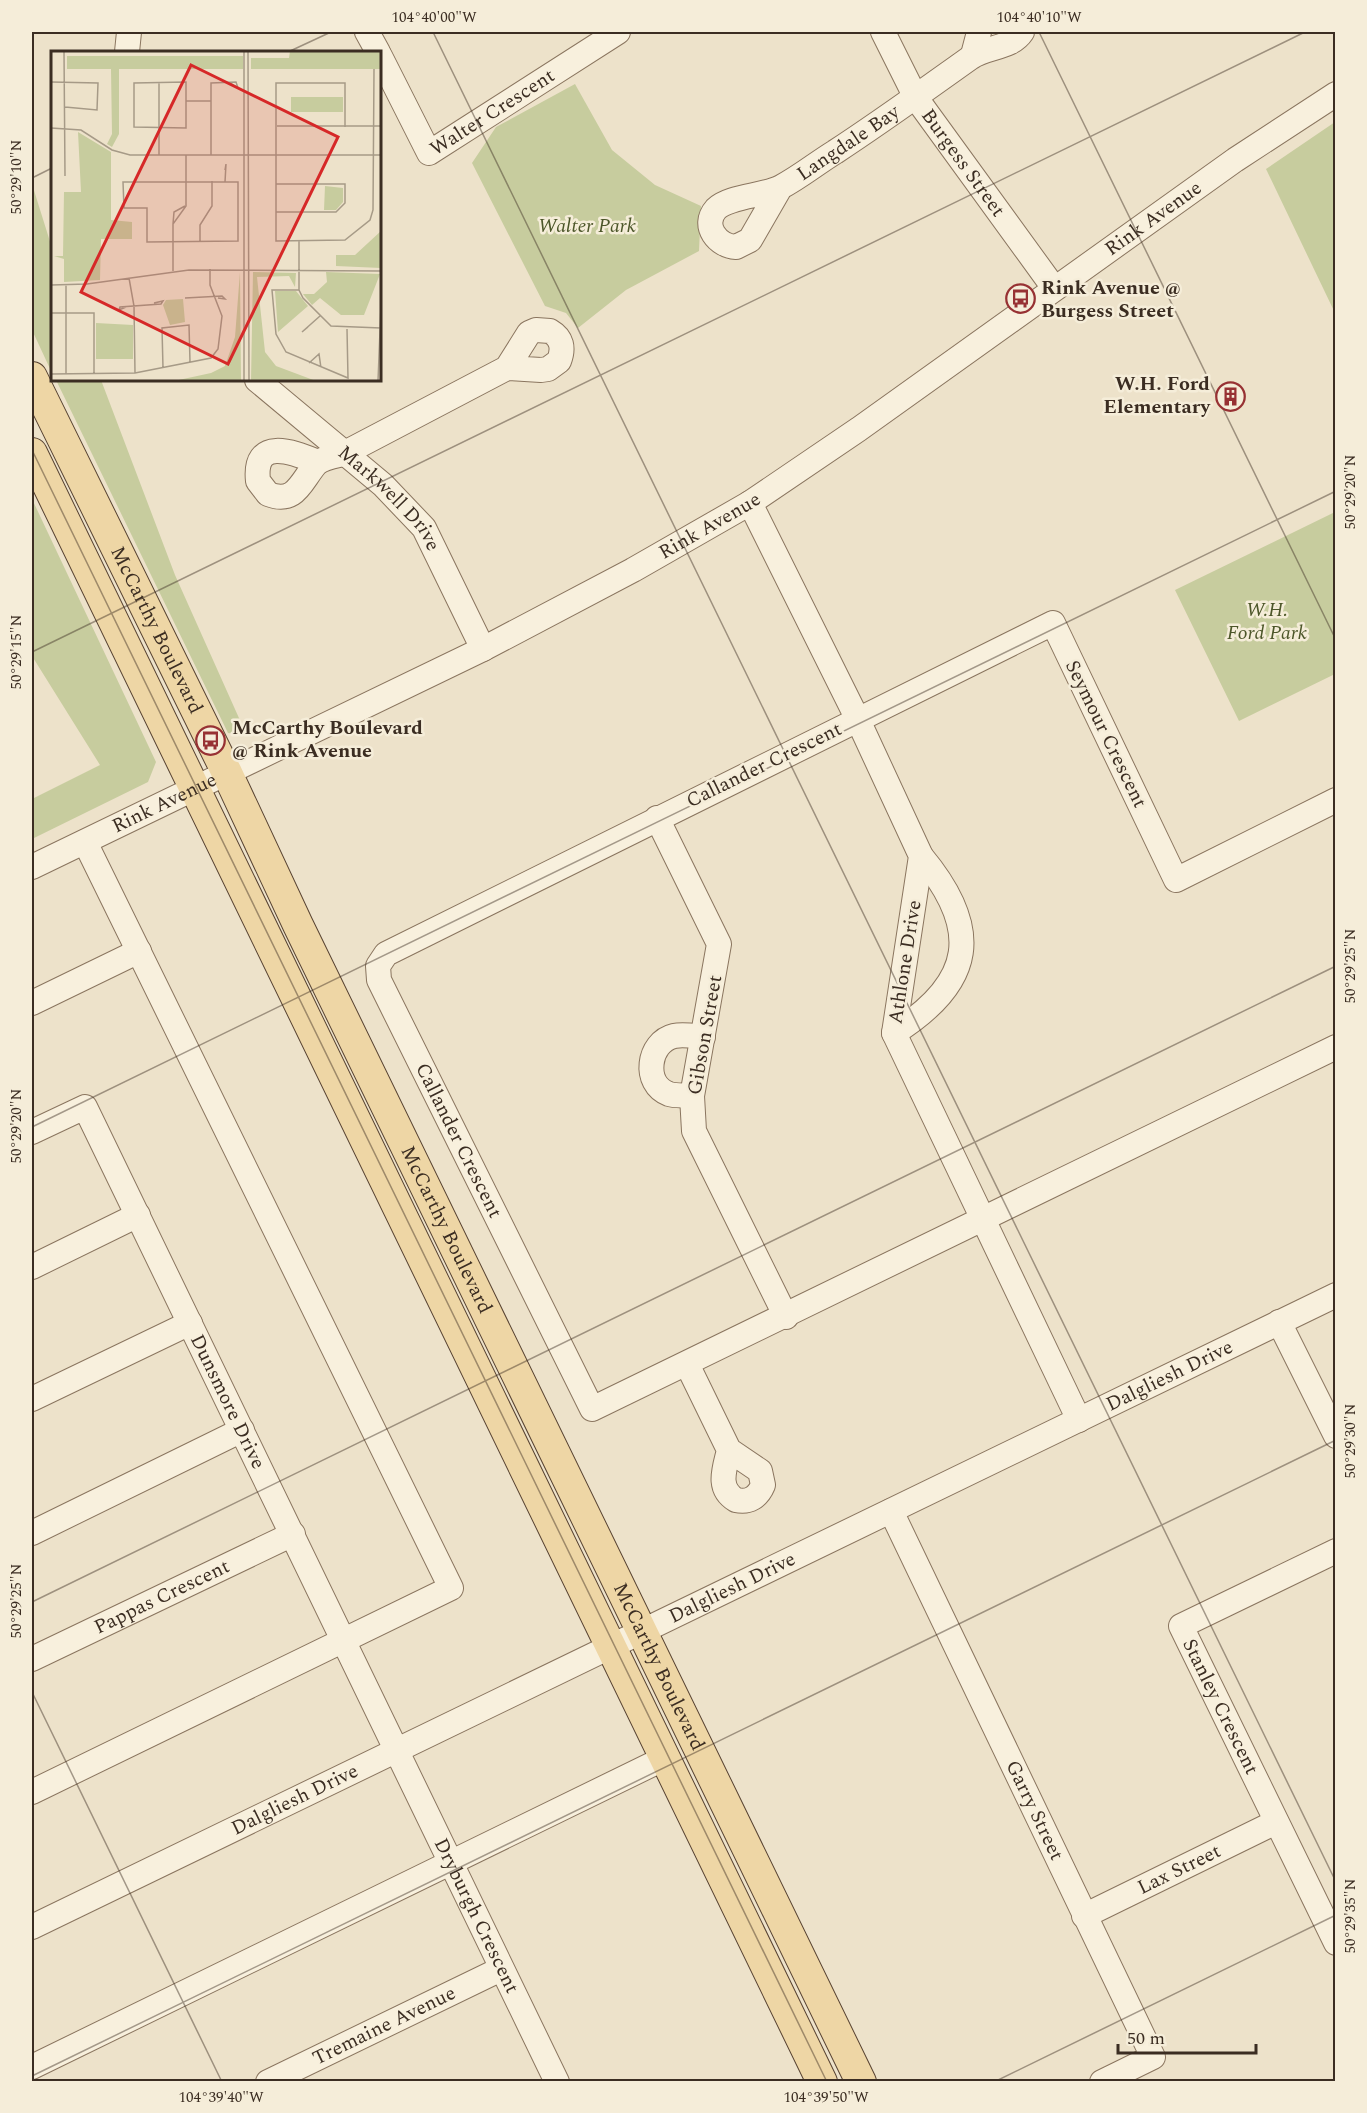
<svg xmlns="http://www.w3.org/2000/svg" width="1367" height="2113" font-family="Spectral,serif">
	<rect width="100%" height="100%" fill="#ede2ca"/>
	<path fill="#c7cc9e" d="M575,84L612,150L655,185L701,206L699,251L626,290L578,328L566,313L545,306L472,163L496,127Z
		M1335,122V313L1266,169Z
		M32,184L52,248V373L32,330Z
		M56,380H101L175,575L247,736L228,733Z
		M32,499L156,762L148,782L32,839V799L100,765L32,656Z
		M1335,512V674L1239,721L1175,590Z"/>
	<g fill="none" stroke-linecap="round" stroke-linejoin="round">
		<defs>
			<g id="minor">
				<path d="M367,32L378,52"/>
				<path id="s1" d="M883,32L916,98L1054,288"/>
				<path d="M127,52L129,32"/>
				<path d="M973,55L979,32"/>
				<path id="s2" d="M380,56L429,153L618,32"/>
				<path id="s3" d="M780,188L750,240L736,247C718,246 701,226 716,209C729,196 764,196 781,187C800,177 817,163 835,152C881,122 925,90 970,58C986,46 1011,49 1022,32"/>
				<path id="s4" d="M257,380L383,485L424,528L483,649"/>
				<path d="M318,462C295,453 253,435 258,481L268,494C296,505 301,481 316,464C322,458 335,456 343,454L507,368L529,333L536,330L550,331C562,338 564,348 559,361L548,369L541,370L507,368"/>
				<path d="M750,503L858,720L921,856L894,1033L1079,1420"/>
				<path id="s5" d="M1336,800L1176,880L1053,623L386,954L378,966L379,980L592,1409L1336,1047"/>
				<path d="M657,818L719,944L692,1096L694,1131L786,1317"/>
				<path id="s6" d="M32,867L483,649L633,570L750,503L859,429L1235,160L1336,94"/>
				<path d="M32,1003L139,951"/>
				<path d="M894,1033C975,982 982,929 921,856"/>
				<path d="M692,1096C685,1095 675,1096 669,1094C642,1084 648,1042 674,1036C683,1034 694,1036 703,1037"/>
				<path id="s7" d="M32,1132L85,1107L557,2082"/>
				<path d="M32,1267L138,1215"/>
				<path d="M1279,1322L1336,1436"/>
				<path d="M687,1364L729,1450L760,1471L763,1485C758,1497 749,1503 736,1500C716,1488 725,1468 729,1450"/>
				<path d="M32,1399L190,1323"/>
				<path id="s8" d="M891,1511L1153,2057L1102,2082"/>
				<path d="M32,1533L242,1430"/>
				<path id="s9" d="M1336,1551L1181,1626L1336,1943"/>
				<path id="s10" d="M32,1659L293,1534"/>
				<path d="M32,1792L451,1588L85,842"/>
				<path id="s11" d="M1084,1916L1276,1822"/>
				<path id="s12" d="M32,1927L1336,1295"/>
				<path d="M32,2067L665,1758"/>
				<path id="s13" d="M268,2082L501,1969"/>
			</g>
			<g id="major">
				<path id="s14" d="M32,377L227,773L298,925L861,2082"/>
				<path d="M32,453L822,2082"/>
			</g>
		</defs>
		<use href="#minor" stroke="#8a755f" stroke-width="26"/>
		<use href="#major" stroke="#584332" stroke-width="32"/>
		<use href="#minor" stroke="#f8f0dd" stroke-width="24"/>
		<use href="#major" stroke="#eed6a5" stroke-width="30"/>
	</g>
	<path fill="none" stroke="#3b2d22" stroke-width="1.5" stroke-opacity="0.45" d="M433,32L1336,1882M1039,32L1336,640M288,52L331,32M32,178L52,168M32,450L827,2082M32,652L1305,32M32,1127L1336,491M32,1602L1336,966M32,1692L222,2082M32,2076L1336,1440M994,2082L1336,1915"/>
	<defs>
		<symbol id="bus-ring" viewBox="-11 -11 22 22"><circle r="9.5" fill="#f5edd9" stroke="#973133" stroke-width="1.5"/><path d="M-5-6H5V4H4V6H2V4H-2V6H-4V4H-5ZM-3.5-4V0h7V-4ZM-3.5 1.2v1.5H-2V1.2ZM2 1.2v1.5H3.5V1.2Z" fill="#973133"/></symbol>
		<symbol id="building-ring" viewBox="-11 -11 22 22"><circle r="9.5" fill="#f5edd9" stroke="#973133" stroke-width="1.5"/><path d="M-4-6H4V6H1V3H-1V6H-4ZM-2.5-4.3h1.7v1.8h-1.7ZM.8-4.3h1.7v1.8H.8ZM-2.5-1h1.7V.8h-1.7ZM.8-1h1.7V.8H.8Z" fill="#973133"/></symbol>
	</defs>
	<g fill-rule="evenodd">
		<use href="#bus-ring" x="1004" y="282" width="33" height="33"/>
		<use href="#building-ring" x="1214" y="380" width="33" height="33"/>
		<use href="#bus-ring" x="194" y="724" width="33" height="33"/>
	</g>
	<g text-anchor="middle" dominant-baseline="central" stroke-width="5" stroke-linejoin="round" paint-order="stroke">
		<g font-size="20" fill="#3b2d22" stroke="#f5edd9">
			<text stroke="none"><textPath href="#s2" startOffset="184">Walter Crescent</textPath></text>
			<text stroke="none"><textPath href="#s3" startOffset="279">Langdale Bay</textPath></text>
			<text stroke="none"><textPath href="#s1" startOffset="154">Burgess Street</textPath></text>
			<text stroke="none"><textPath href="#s6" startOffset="1299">Rink Avenue</textPath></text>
			<text stroke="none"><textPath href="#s4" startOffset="178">Markwell Drive</textPath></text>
			<text stroke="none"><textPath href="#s6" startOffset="759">Rink Avenue</textPath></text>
			<text stroke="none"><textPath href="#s14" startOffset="282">McCarthy Boulevard</textPath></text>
			<text transform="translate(1106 734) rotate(64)">Seymour Crescent</text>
			<text transform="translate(764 765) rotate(-26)">Callander Crescent</text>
			<text stroke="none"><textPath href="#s6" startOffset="147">Rink Avenue</textPath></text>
			<text transform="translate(905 962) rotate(-81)">Athlone Drive</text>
			<text transform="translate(705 1035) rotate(-80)">Gibson Street</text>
			<text stroke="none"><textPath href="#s5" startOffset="1416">Callander Crescent</textPath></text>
			<text stroke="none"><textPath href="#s14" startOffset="948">McCarthy Boulevard</textPath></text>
			<text stroke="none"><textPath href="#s12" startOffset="1264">Dalgliesh Drive</textPath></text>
			<text stroke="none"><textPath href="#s7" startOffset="386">Dunsmore Drive</textPath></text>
			<text stroke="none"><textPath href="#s12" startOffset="778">Dalgliesh Drive</textPath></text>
			<text stroke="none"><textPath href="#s10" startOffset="144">Pappas Crescent</textPath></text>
			<text stroke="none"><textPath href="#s14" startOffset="1434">McCarthy Boulevard</textPath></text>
			<text stroke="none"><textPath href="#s9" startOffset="262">Stanley Crescent</textPath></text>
			<text stroke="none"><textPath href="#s12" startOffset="292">Dalgliesh Drive</textPath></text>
			<text stroke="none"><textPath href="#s8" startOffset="332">Garry Street</textPath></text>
			<text stroke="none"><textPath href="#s11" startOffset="106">Lax Street</textPath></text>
			<text stroke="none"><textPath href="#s7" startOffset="957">Dryburgh Crescent</textPath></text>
			<text stroke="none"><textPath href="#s13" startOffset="129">Tremaine Avenue</textPath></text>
		</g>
		<g font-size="20" font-style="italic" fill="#4c5629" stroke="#f5edd9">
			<text x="587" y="226">Walter Park</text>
			<text x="1267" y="610">W.H.<tspan x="1267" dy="23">Ford Park</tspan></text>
		</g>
		<g font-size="20" font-weight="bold" fill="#3b2d22" stroke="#f5edd9" text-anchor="start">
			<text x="1041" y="288">Rink Avenue @<tspan x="1041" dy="23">Burgess Street</tspan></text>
			<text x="1210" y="384" text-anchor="end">W.H. Ford<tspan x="1210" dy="23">Elementary</tspan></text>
			<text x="232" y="728">McCarthy Boulevard<tspan x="232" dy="23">@ Rink Avenue</tspan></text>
		</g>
	</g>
	<g transform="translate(51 51)">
		<rect width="330" height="330" fill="#ede2ca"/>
		<path d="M239,0H330V18H200V7H238ZM16,5H192V18H68V83L61,96L56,93L61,83L60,18H16ZM240,46H292V61H240ZM27,81L60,101V169L81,171V188H50L49,229L13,231V208L3,205H12L13,141H30ZM274,135L292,137V151L285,159H273ZM330,180V217L285,215V204H304ZM189,221L190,330H123L160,322L174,315L184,286ZM202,221L245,222L244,236L238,225L206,226L214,301L225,315L265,330H200ZM275,221L329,223L313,264H290L269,247L261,254L252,243H263L276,231ZM224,240H245L257,255L227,281ZM132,248L134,271L119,274L112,254L115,249ZM45,272L82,274V308H45Z" fill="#c7cc9e"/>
		<path fill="none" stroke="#a69a87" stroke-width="1.5" d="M13,0L14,125M197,0L198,330M0,31L47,32L46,59L14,56M135,31V77L83,76V32ZM108,32V104M135,50H160M226,75H330M294,76V32H225V190L294,189L319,169L322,159L323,18M0,77L30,79L61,99L79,104H330M160,104V32L185,31L187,37L179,32M174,119L175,113L174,131M72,131H187V190L96,191V157H73ZM225,161H285L294,152V133H225M122,173L123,161L134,155M248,190V239L252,247L280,275L330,277M149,191V174L161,155V130M122,220V173L135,155V104M78,227L83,255L84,322M0,234L36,233L138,219L330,220M15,234V323M248,239H221L225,283L235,301L297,327L296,278M141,247H134L171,245L174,248L167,247M75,256L68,259L69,256L110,253L112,250L103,252M0,262H43V323M257,276L251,281L269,265M258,312L268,303L270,317M112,317L111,277L138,274L139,311M0,323L84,322L160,307L167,298L171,265L159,234V218M193,330V0M327,330L330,255"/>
		<path fill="#d62828" fill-opacity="0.15" stroke="#d62828" stroke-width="3" d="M140,14L287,86L177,313L30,241Z"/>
		<rect width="330" height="330" fill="none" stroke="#3b2d22" stroke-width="3"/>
	</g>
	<rect width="1367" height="2113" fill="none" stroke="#f5edd9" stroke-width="66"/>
	<path d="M1118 2044v9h138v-9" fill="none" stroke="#3b2d22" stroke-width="3"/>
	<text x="1127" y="2044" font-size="18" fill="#3b2d22" stroke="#f5edd9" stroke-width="4.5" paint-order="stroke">50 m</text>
	<rect x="33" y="33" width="1301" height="2047" fill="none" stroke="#3b2d22" stroke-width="2"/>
	<g font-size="15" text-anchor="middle" fill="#3b2d22">
		<text x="434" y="22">104°40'00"W</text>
		<text x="1039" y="22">104°40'10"W</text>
		<text transform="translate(16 177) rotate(-90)" y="5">50°29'10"N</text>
		<text transform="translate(1350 492) rotate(-90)" y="5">50°29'20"N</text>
		<text transform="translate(16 652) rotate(-90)" y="5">50°29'15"N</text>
		<text transform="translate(1350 966) rotate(-90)" y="5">50°29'25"N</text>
		<text transform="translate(16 1126) rotate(-90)" y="5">50°29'20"N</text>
		<text transform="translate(1350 1441) rotate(-90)" y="5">50°29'30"N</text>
		<text transform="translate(16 1601) rotate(-90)" y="5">50°29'25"N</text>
		<text transform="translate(1350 1916) rotate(-90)" y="5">50°29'35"N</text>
		<text x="221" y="2102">104°39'40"W</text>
		<text x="826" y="2102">104°39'50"W</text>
	</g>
</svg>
